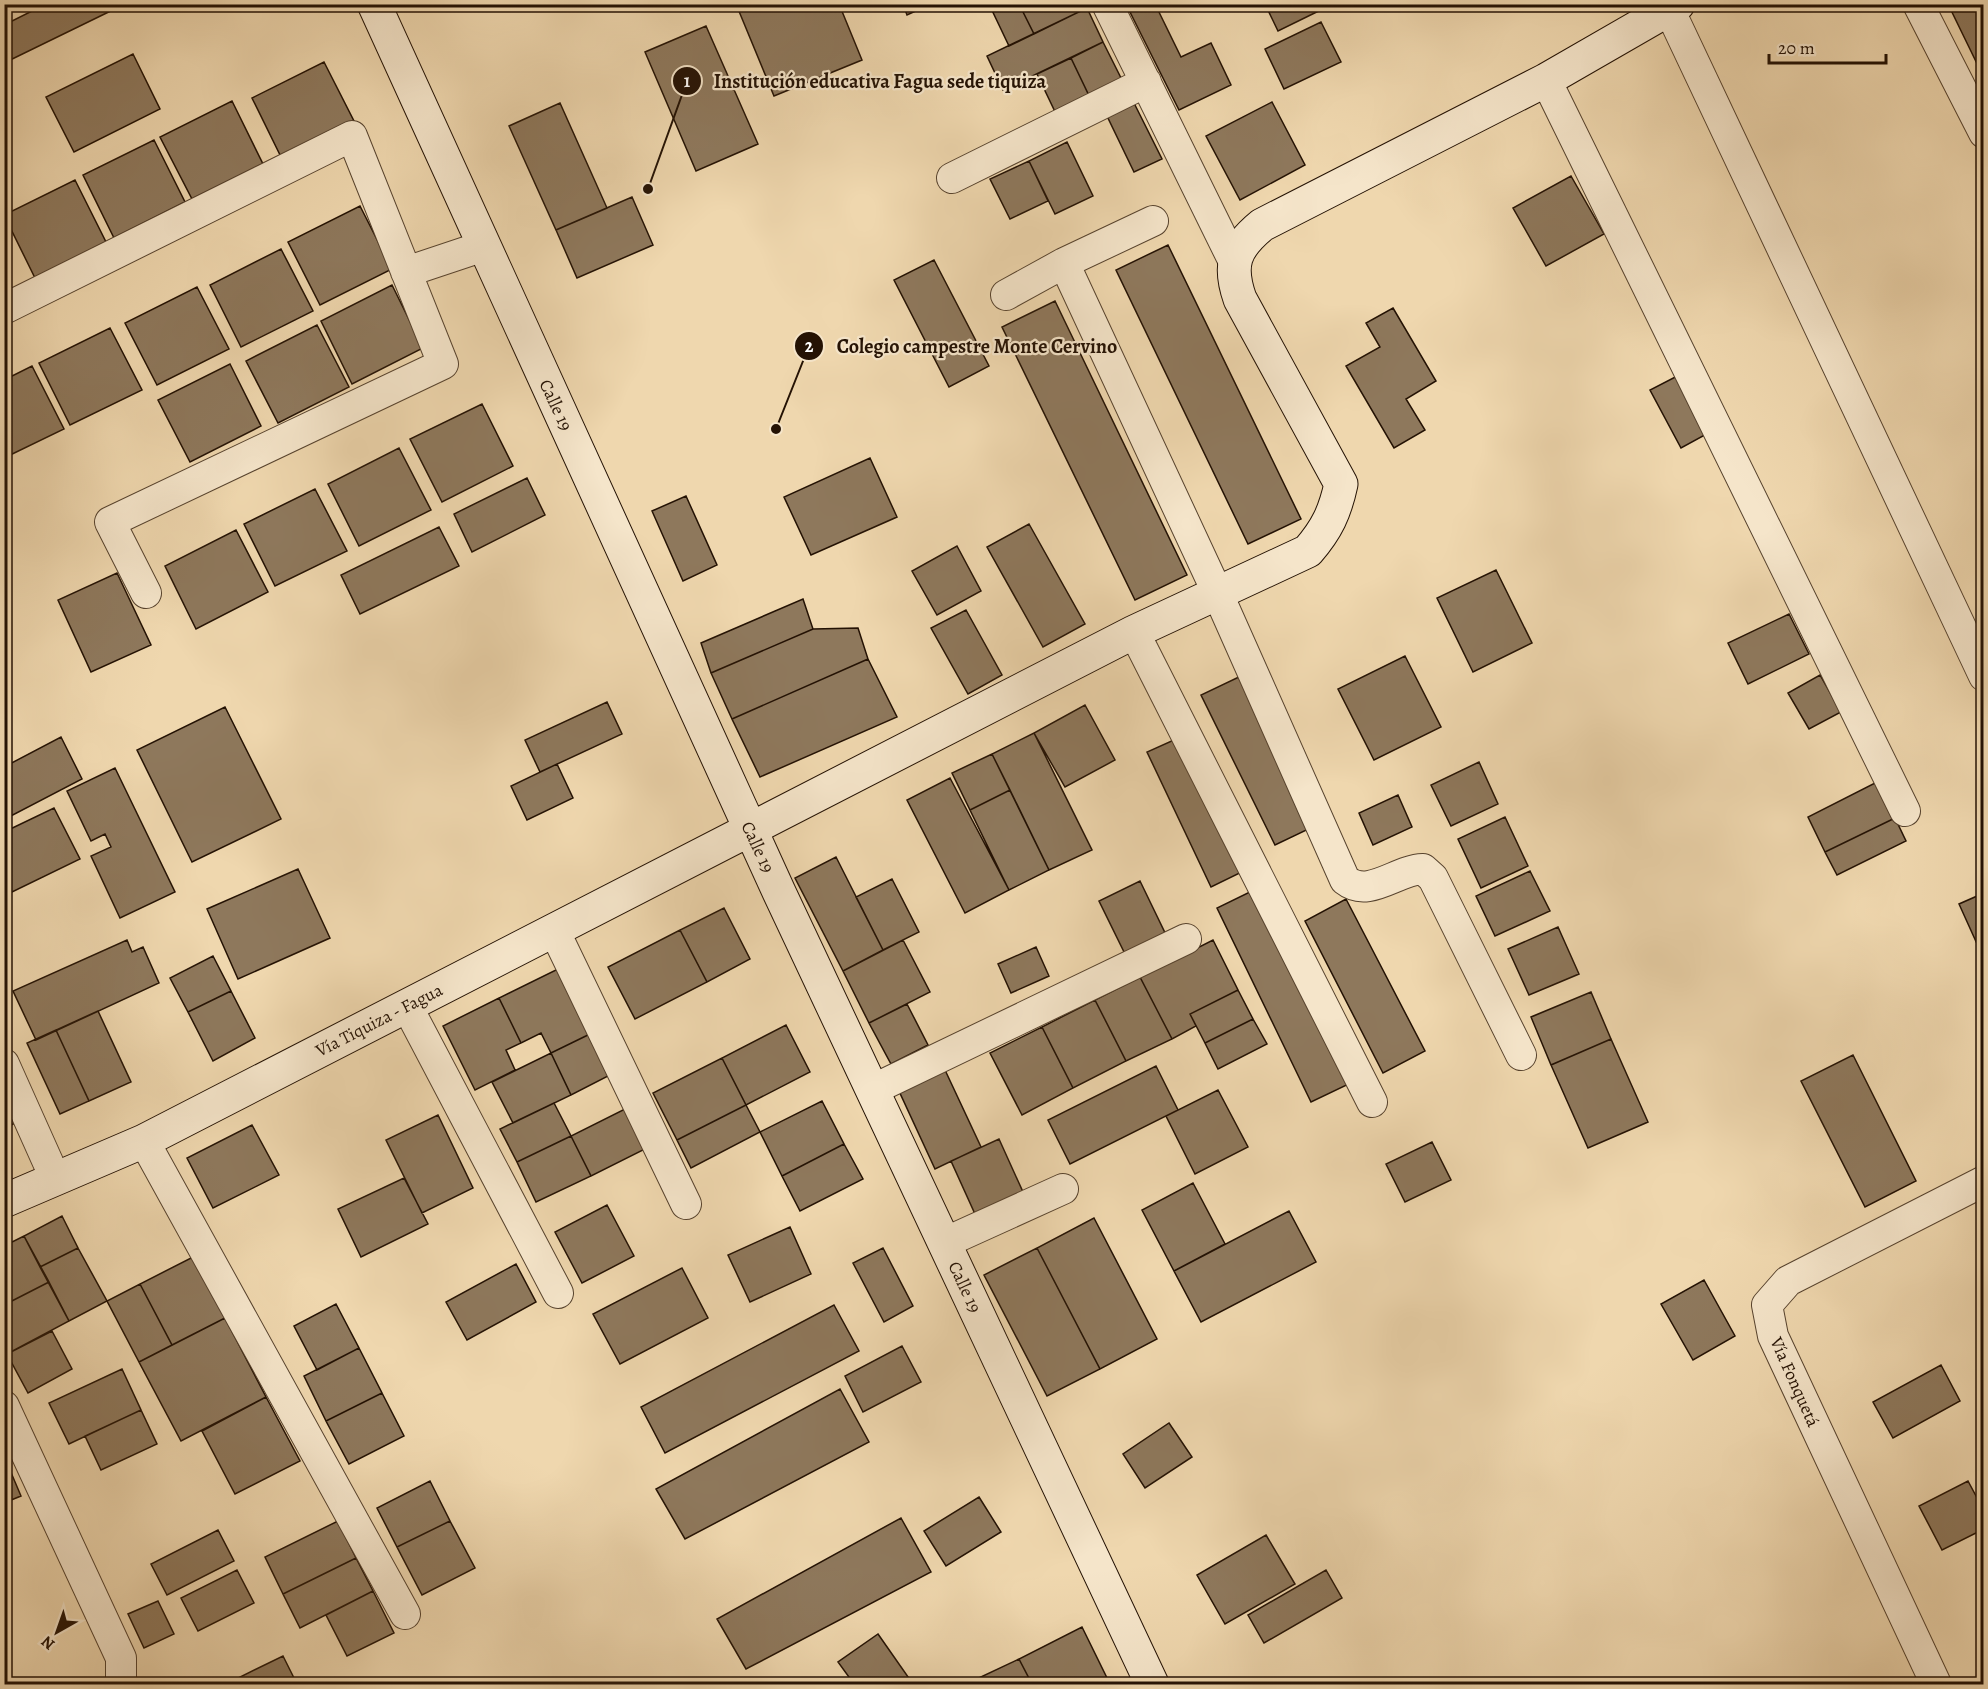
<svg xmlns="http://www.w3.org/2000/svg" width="1988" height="1689" font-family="Alegreya,serif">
	<rect width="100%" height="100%" fill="#efd7ae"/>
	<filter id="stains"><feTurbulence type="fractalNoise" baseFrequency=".00333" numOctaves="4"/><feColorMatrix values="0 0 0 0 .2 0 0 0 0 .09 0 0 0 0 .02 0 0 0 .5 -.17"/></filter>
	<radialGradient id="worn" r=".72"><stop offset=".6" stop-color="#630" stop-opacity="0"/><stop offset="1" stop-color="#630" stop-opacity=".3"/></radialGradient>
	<path fill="#8e785c" stroke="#241204" stroke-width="1.5" d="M46,4H125L4,63V25Z
		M736,4H839L862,60L774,96Z
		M903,4H931L907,15Z
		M989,4H1019L1034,34L1009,46Z
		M1019,4H1085L1087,8L1034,34Z
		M1127,4H1146L1130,12Z
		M1146,4H1155L1181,57L1211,43L1231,85L1179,110L1130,12Z
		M1265,4H1333L1278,31Z
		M1948,4H1984V78Z
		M1087,8L1103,42L1003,90L987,56Z
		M1321,22L1341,62L1284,89L1265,49Z
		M706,26L758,144L696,171L645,52Z
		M1103,42L1126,88L1093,104L1071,58Z
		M133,54L160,109L74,152L46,97Z
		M1071,58L1093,104L1059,120L1037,74Z
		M324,62L356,125L283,161L252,98Z
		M232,101L263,164L192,199L160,137Z
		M1272,102L1305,165L1240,200L1206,136Z
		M560,103L607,208L556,230L509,126Z
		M1134,103L1162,159L1134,172L1107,116Z
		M154,140L185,202L114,238L83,175Z
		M1067,142L1093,196L1055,214L1029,161Z
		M1029,161L1048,201L1010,219L990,179Z
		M1571,176L1604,234L1546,266L1513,208Z
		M75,180L106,242L35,278L4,215Z
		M632,197L653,245L577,278L556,230Z
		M360,206L392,269L320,305L288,242Z
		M1168,245L1301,519L1248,544L1116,270Z
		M281,249L313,311L241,347L210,285Z
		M934,260L989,366L949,387L894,280Z
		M392,285L423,348L352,384L321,321Z
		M197,287L229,349L157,385L125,323Z
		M1055,301L1187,575L1135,600L1002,327Z
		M1393,308L1436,381L1406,399L1425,430L1394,448L1346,366L1380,347L1366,323Z
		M317,325L349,387L278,423L246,361Z
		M110,328L142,390L70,425L39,363Z
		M230,364L261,426L190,462L158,400Z
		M32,366L64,429L4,458V380Z
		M1683,373L1714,430L1681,448L1650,390Z
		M482,404L513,466L442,502L410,439Z
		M399,448L431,510L359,546L328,484Z
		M870,458L897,517L811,555L784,497Z
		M527,478L545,515L472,552L454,514Z
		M315,489L347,551L275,586L244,524Z
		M686,496L717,565L683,581L652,511Z
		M1029,524L1085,624L1043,647L987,547Z
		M439,527L459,566L360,614L341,575Z
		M236,530L268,592L196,629L165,566Z
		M957,546L981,591L937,615L912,571Z
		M1496,570L1532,643L1473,672L1437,598Z
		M117,573L151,645L91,672L58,600Z
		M803,599L813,629L711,673L701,643Z
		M966,610L1002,675L968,694L931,628Z
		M1789,614L1809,654L1748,684L1728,643Z
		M858,628L868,659L732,719L711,673L813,629Z
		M1405,656L1441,727L1374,760L1338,689Z
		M868,659L897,717L760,777L732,719Z
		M1243,675L1317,825L1275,845L1201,695Z
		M1820,675L1841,712L1809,729L1788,693Z
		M607,702L622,734L540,772L525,740Z
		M1085,705L1115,760L1065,787L1034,733Z
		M225,707L281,819L192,862L137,750Z
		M1034,733L1092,850L1049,870L992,754Z
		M1185,735L1248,869L1211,887L1147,752Z
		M61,737L82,779L7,818L4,813V767Z
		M992,754L1010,790L970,810L952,773Z
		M1479,762L1498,804L1451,826L1431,785Z
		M557,764L573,798L527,820L511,786Z
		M115,768L175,892L120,918L91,856L111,847L105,834L91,841L67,791Z
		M950,778L1009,890L965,913L907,800Z
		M1877,782L1895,818L1825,852L1808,817Z
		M1010,790L1049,870L1009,890L970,810Z
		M1398,795L1412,827L1373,845L1359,813Z
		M54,808L80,859L12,892L4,878V832Z
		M1505,817L1528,866L1481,888L1458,839Z
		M1895,818L1906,841L1837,875L1825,852Z
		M836,857L883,950L843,971L795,878Z
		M298,869L330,938L238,979L207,909Z
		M1530,871L1550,911L1495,936L1476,896Z
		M892,879L919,932L883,950L856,897Z
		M1140,881L1168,939L1127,958L1099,901Z
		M1258,888L1353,1082L1311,1102L1217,908Z
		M1984,893V943L1978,946L1959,904Z
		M1346,899L1425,1051L1383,1073L1305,921Z
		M724,908L750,959L707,982L680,930Z
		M1558,927L1579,974L1529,995L1508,949Z
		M680,930L707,982L635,1019L608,967Z
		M127,940L132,952L143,947L159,983L36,1040L13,991Z
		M903,940L930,992L869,1023L843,971Z
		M1213,940L1238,990L1190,1014L1196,1026L1172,1039L1140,977Z
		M1036,947L1049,976L1011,993L998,964Z
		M213,956L231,991L188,1012L170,978Z
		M560,968L592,1033L551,1053L541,1033L521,1043L499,998Z
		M1140,977L1172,1039L1126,1061L1095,1000Z
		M1238,990L1253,1019L1205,1043L1190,1014Z
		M231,991L255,1038L213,1061L188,1012Z
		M1591,992L1611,1039L1551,1065L1531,1017Z
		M499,998L521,1043L506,1050L515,1070L475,1090L443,1026Z
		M1095,1000L1126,1061L1073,1088L1042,1027Z
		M907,1004L928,1045L891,1064L869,1023Z
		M98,1011L131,1082L89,1101L56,1030Z
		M1253,1019L1267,1044L1218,1069L1205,1043Z
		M786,1025L810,1072L746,1105L722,1058Z
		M1042,1027L1073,1088L1022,1115L990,1053Z
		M56,1030L89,1101L60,1114L27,1043Z
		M592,1033L612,1074L571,1095L551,1053Z
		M1611,1039L1648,1122L1588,1148L1551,1065Z
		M551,1053L571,1095L513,1123L492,1082Z
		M1853,1055L1916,1181L1865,1207L1801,1081Z
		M722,1058L746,1105L677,1140L653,1093Z
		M1156,1066L1178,1110L1070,1164L1048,1120Z
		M945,1070L981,1147L935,1169L899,1091Z
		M1218,1090L1248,1147L1195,1174L1166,1116Z
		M4,1099L17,1122L4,1129Z
		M822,1101L844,1144L782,1176L760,1132Z
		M554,1103L571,1136L517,1162L500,1129Z
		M746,1105L760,1132L691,1168L677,1140Z
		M629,1107L649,1147L591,1176L571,1136Z
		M438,1115L473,1188L422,1213L386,1140Z
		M252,1125L279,1175L213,1208L187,1158Z
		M571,1136L591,1176L536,1202L517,1162Z
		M999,1139L1023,1192L975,1214L951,1161Z
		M1432,1142L1451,1180L1405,1202L1386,1164Z
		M844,1144L863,1179L800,1211L782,1176Z
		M404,1178L428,1224L361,1257L338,1209Z
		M1193,1183L1225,1244L1174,1271L1142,1210Z
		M607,1205L634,1256L582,1283L555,1232Z
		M1289,1211L1316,1262L1201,1322L1174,1271Z
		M62,1216L78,1248L40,1267L24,1236Z
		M1094,1218L1157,1339L1100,1369L1037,1248Z
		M790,1227L811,1274L750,1302L728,1255Z
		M24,1236L49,1282L4,1305V1246Z
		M78,1248L107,1301L69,1321L40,1267Z
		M883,1248L913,1306L884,1322L853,1263Z
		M1037,1248L1100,1369L1047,1396L984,1275Z
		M193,1257L225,1318L172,1345L140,1284Z
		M516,1264L536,1302L467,1340L446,1302Z
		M682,1268L708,1318L620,1364L593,1314Z
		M1704,1280L1735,1336L1693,1360L1661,1304Z
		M49,1282L69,1321L7,1354L4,1349V1305Z
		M140,1284L172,1345L139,1362L107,1301Z
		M336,1304L359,1348L317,1370L294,1326Z
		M834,1305L859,1351L665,1453L641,1407Z
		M225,1318L266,1397L181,1441L139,1362Z
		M52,1331L72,1369L28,1393L7,1354Z
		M902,1346L921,1382L863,1412L845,1376Z
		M359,1348L382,1393L326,1421L304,1376Z
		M1941,1365L1960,1401L1893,1438L1873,1402Z
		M122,1369L141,1410L69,1444L49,1403Z
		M840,1389L869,1442L685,1539L656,1489Z
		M382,1393L404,1436L349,1464L326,1421Z
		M266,1397L300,1461L235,1494L202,1431Z
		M141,1410L157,1444L101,1470L85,1436Z
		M1169,1423L1192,1457L1145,1488L1123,1454Z
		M4,1456L21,1496L4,1503Z
		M430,1481L450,1521L397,1547L377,1508Z
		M1968,1481L1984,1511V1529L1942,1550L1919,1506Z
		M979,1497L1001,1532L946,1566L924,1531Z
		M901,1518L931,1572L746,1669L717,1619Z
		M338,1521L356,1558L283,1594L265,1557Z
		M450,1521L475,1568L422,1595L397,1547Z
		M218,1530L234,1561L167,1595L151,1564Z
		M1266,1535L1295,1584L1225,1624L1197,1575Z
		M356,1558L373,1591L300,1628L283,1594Z
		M237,1570L254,1603L198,1631L181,1598Z
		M1326,1570L1342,1598L1264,1643L1248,1615Z
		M373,1591L394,1633L347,1656L326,1615Z
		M158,1601L174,1634L144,1648L128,1614Z
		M1082,1627L1107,1678L1094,1684H1032L1019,1659Z
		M878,1634L913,1684H854L838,1662Z
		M283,1656L297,1684H241L238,1678Z
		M1019,1659L1032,1684H966Z
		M238,1678L241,1684H223Z"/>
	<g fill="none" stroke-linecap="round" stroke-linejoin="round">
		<defs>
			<path id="street" d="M1107,4L1234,262
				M1918,4L1984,133
				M1669,9L1984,676
				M1546,80L1905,811
				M952,178L1146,82
				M1064,263L1217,592L1345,880C1369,899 1396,870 1423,869L1433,878L1521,1055
				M406,272L484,246
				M1006,295L1064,263L1153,221
				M4,306L6,308L352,136L443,364L110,522L146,593
				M1134,632L1372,1102
				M554,930L686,1204
				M407,1006L558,1293
				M4,1064L55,1178
				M872,1090L1186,939
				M144,1141L405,1614
				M944,1243L1063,1189
				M4,1406L121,1658V1684
				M1936,1684L1773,1336L1767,1305L1788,1281L1984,1181"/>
			<path id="secondary" d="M374,4L779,892L1152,1684
				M4,1201L144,1141L1134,632L1308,551C1327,529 1335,512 1341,484L1240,299C1228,265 1234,248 1262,225L1546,80L1678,4"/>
		</defs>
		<use href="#street" stroke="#57432e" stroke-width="32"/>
		<use href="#secondary" stroke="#241204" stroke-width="35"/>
		<use href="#street" stroke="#f5e5ca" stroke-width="30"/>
		<use href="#secondary" stroke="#f5e5ca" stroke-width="33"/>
	</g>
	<g text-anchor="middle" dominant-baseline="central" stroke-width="4.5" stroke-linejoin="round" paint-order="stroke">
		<g font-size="18" fill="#241204" stroke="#f5e5ca">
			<text transform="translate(556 405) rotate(65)">Calle 19</text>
			<text transform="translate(758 847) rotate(65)">Calle 19</text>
			<text transform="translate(379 1020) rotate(-27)">Vía Tiquiza - Fagua</text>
			<text transform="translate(965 1287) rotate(65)">Calle 19</text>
			<text transform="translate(1795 1382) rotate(66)">Vía Fonquetá</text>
		</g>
	</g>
	<path fill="none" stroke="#241204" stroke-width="2" d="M648 189L687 81M776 429L809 346"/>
	<g fill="#241204" stroke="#f5e5ca" stroke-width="2">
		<circle cx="648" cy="189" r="6"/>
		<circle cx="776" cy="429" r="6"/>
		<circle cx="687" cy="81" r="15"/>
		<circle cx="809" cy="346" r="15"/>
	</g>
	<g font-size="18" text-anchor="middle" font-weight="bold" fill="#fff">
		<text x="687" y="87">1</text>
		<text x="809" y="352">2</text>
	</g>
	<g font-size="20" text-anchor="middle" font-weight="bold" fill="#241204" stroke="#f5e5ca" stroke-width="4.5" stroke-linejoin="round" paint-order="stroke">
		<text x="880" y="88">Institución educativa Fagua sede tiquiza</text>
		<text x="977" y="353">Colegio campestre Monte Cervino</text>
	</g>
	<rect width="1988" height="1689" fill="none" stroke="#efd7ae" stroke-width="24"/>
	<rect x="6" y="6" width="1976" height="1677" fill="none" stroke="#241204" stroke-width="3"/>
	<rect x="12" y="12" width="1964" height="1665" fill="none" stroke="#241204" stroke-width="1.5"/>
	<g transform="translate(57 1632) rotate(220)" stroke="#f5e5ca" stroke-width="4.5" paint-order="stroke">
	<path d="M0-4.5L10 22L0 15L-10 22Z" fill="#241204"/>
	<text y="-9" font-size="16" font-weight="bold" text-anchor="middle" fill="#241204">N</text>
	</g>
	<path d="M1769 54v9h117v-9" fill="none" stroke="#241204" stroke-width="3"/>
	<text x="1778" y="54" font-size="18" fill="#241204" stroke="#f5e5ca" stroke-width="4.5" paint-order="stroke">20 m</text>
	<rect width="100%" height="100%" filter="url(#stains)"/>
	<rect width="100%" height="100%" fill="url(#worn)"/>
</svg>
